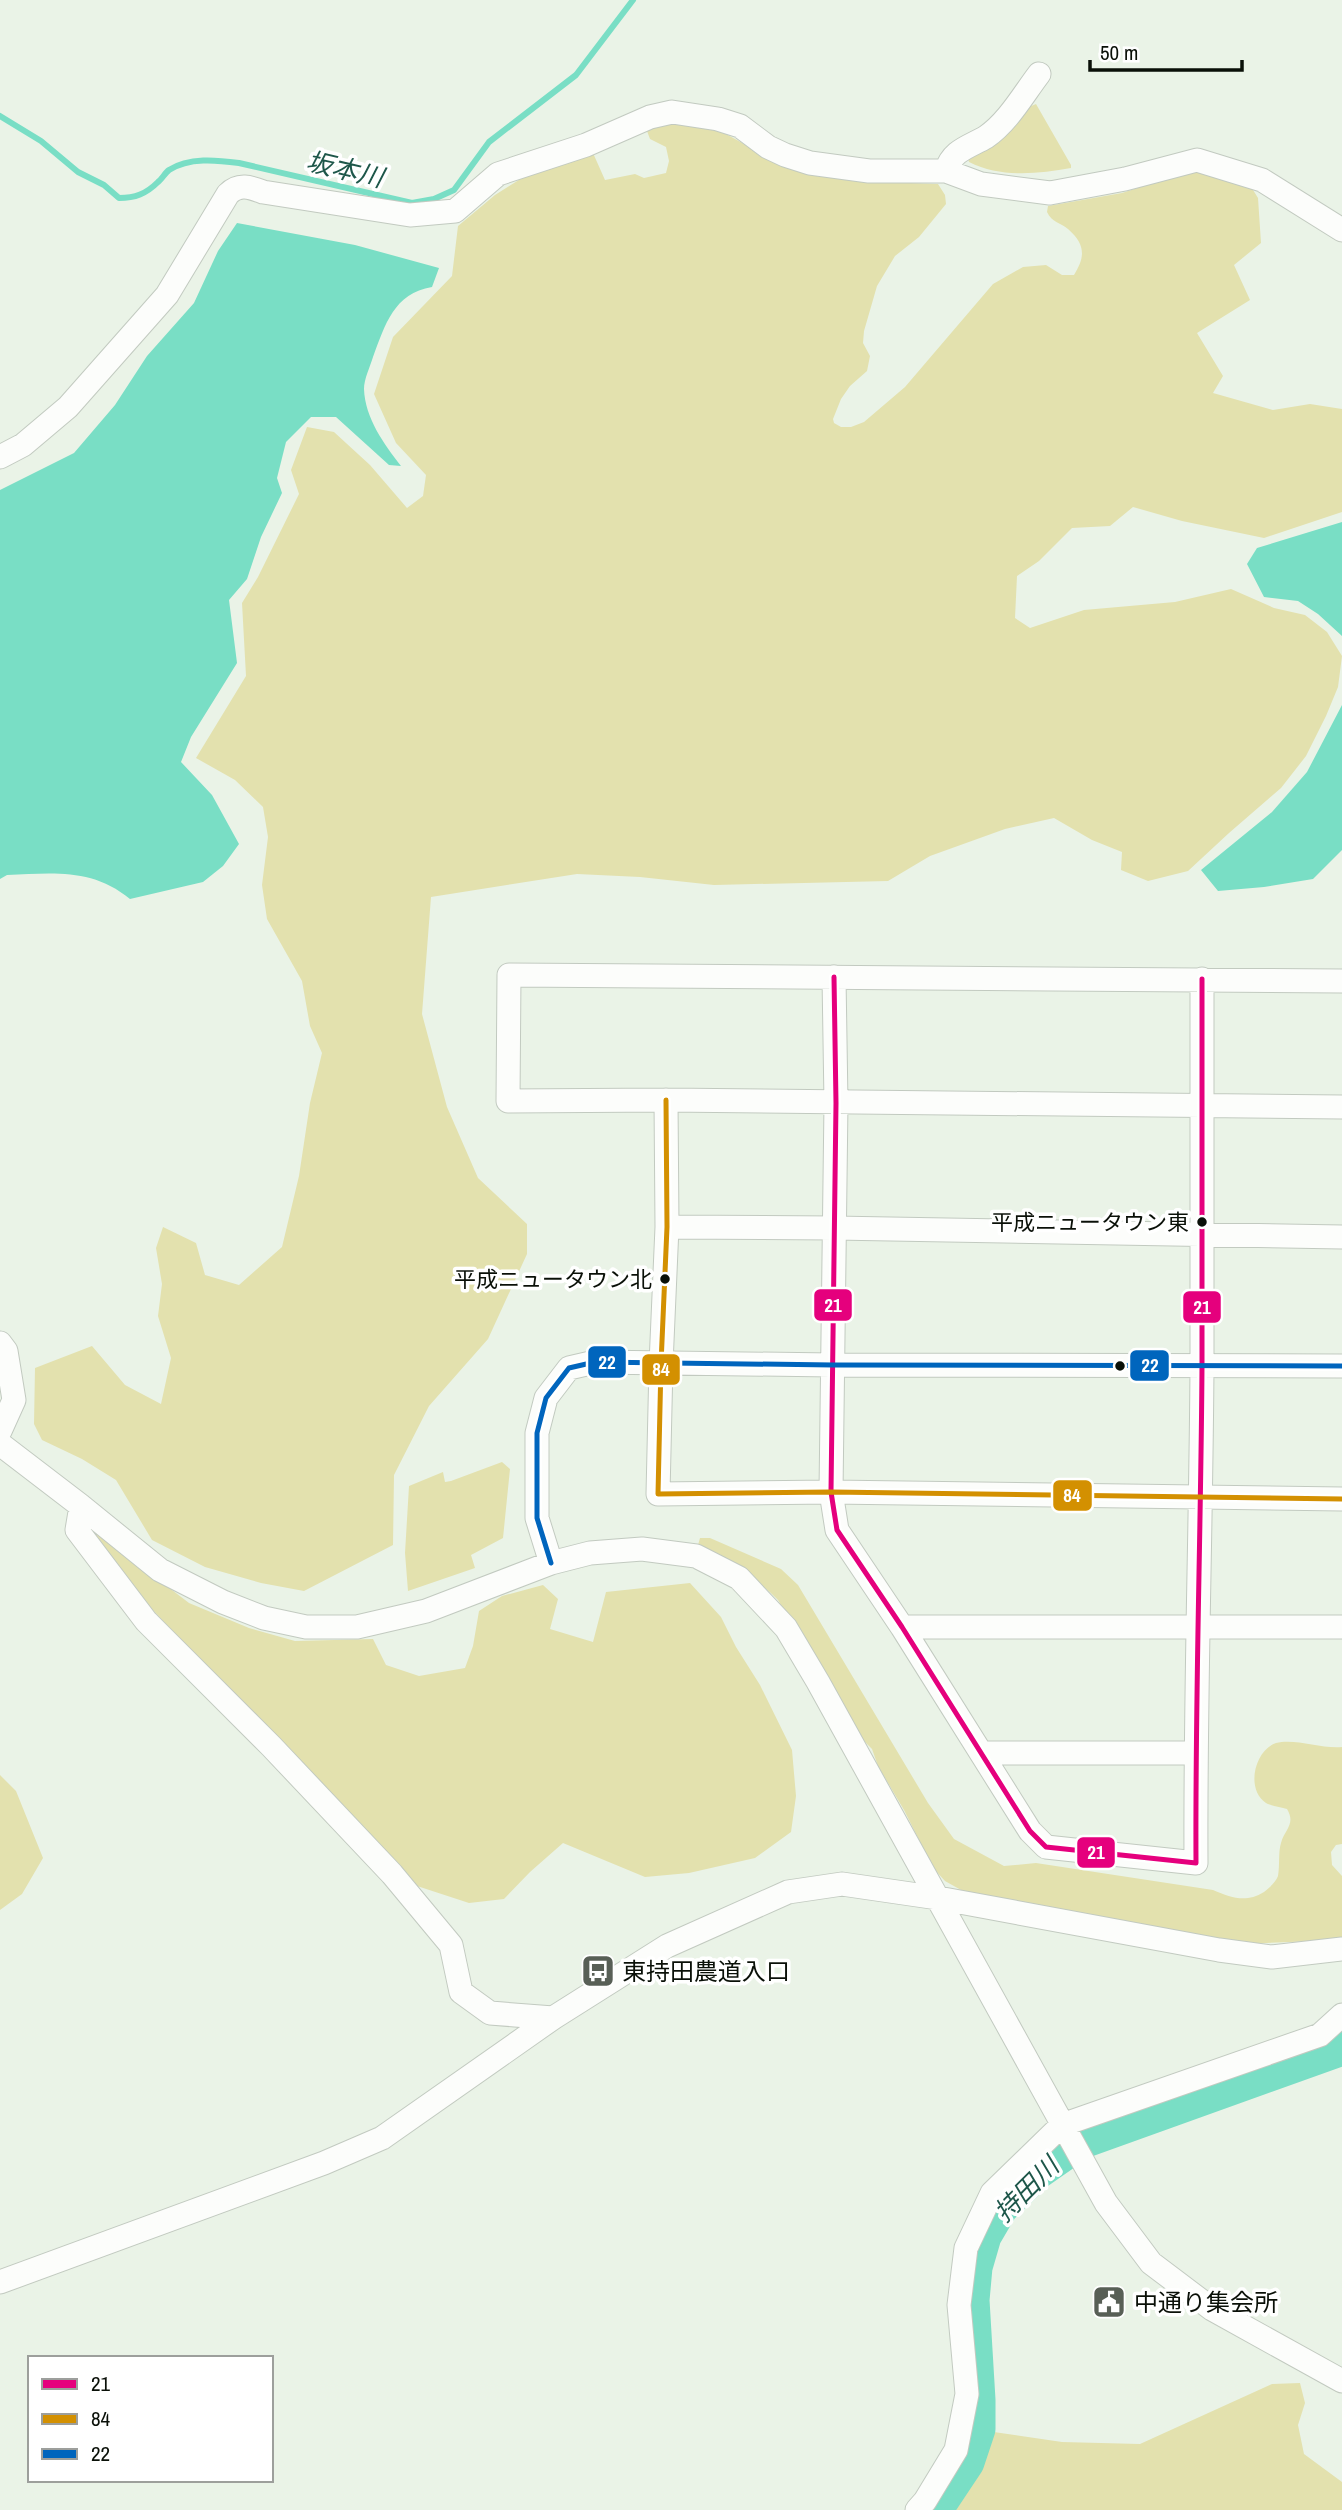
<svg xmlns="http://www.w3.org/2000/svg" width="1342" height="2510" font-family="'Archivo Narrow','Noto Sans JP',sans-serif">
	<rect width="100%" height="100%" fill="#eaf3e7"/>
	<path fill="#e3e1ae" d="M1036,104L1071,165V168C1037,174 1001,178 969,162L968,158L1029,107Z
		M670,120L715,128L757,151L808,172L858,181L938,184L945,195L946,204L919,237L895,256L877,286L864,331L863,343L870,356L867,371L850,386L841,399L833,419L834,423L841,427H851L864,422L905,387L993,284L1023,267L1046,265L1062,275H1074C1085,257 1086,245 1068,229C1060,222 1052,223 1047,212L1048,206L1122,193L1168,178L1201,171L1250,185L1258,198L1261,243L1234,265L1250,300L1197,333L1223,376L1213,393L1273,410L1310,404L1342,409V512L1264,538L1182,521L1133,507L1110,526L1072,528L1039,561L1017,576L1015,618L1030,628L1084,610L1175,602L1231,589L1274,608L1305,615L1327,632L1342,656L1338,687L1326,716L1306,756L1281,788L1229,833L1188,871L1148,881L1121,870L1122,852L1092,840L1054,818L1005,829L930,856L888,881L714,885L640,877L577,874L431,897L422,1014L447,1107L478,1178L527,1224V1254L488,1339L429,1406L394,1475L393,1545L304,1591L261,1583L205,1567L152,1540L116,1480L82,1459L42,1440L34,1424L35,1368L92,1346L125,1385L161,1404L171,1358L158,1316L162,1284L156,1248L163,1227L196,1243L205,1275L239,1285L282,1247L299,1176L310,1103L322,1053L310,1026L302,981L267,919L262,885L268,837L263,807L235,780L196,758L246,676L242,603L258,577L299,494L291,470L307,427L334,432L370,465L407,508L423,496L426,475L396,443L374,394L393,337L452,276L458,226L495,195L522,178L593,153L605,180L635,174L644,178L666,173L669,161L666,147L650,139L647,131Z
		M502,1462L510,1469L503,1538L471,1555L475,1568L408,1591L405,1553L409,1486L443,1472L445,1482L451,1481Z
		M96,1532L189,1603L249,1628L295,1641L373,1639L386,1665L419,1676L465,1668L473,1646L479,1611L502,1596L543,1585L558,1599L550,1629L593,1642L606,1592L690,1583L721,1617L736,1647L760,1685L792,1750L796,1796L791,1832L755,1858L689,1873L645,1877L563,1843L530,1872L504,1899L469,1903L414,1885L148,1605C130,1581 109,1562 92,1539Z
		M700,1538H710L781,1569L798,1585L928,1803L954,1839L1004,1866L1036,1863L1213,1890C1232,1898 1246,1903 1264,1892C1269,1888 1276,1882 1278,1876C1280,1865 1278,1853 1281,1843C1285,1829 1296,1824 1287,1809C1281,1807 1271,1806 1266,1803C1245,1789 1255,1750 1276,1743C1295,1738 1321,1749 1342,1747V1844L1336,1845L1331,1852L1332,1865L1342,1876V1940L1241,1944L985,1900L961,1890L945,1881L933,1868L904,1810L878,1766L872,1749L855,1732L778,1600C754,1576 732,1565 702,1550L698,1545Z
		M0,1775L16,1791L43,1858L22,1894L0,1910Z
		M1300,2383L1305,2403L1298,2425L1304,2454L1342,2482V2510H950L987,2431L1062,2442L1140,2444L1272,2384Z"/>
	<path fill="#79dec5" d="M237,223L355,245L439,268L432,287C394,293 385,325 373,357C370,367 364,379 364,389C365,418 384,444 401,466L389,465L336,417H311L286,442L277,478L282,493L261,537L247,579L229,600L237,663L191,737L181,762L212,795L239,844L223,866L203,882L130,899C93,868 53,873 7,875L0,879V490L74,453L115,405L147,356L194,303L218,251Z
		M1342,522V636L1318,614L1298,601L1264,597L1247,564L1257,548Z
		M1342,705V850L1313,879L1264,887L1218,891L1201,870L1272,812L1307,772Z"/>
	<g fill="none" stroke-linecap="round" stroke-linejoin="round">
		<path stroke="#79dec5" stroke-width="6" d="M0,116L41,141L78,172L104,185L119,198C135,198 146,194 158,182C162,179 165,173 169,170C189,157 217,160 239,163L412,203L434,199L454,190L489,142L576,75L633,0"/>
		<path stroke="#79dec5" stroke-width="37" d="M934,2510L966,2462L977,2429V2400L971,2300L974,2267L983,2236L1000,2207L1037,2171L1080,2141L1342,2047"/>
		<defs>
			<path id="minor" d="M946,171C952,150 969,147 986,137C1008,122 1023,95 1039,74
				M0,457L23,445L68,407L167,295L228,194C239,183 250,187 263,192L410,215L455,211L498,174L586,145L650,117L672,112L718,119L740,126L768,147L785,155L810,163L869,171H946L981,184L1050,193L1125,179L1197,160L1262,180L1342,230
				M834,977L836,1103L831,1492L837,1530L902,1627L1030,1831L1046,1847L1196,1863C1195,1697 1201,1531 1202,1365C1203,1237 1201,1108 1202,979
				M1342,981L509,975L508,1101L666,1100L1342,1107
				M666,1100L667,1227L661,1364L658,1494L831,1492L1342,1499
				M667,1227L834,1228L1342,1237
				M0,1343L6,1351L14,1400L0,1431
				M0,1444L81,1506L160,1570L223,1602L264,1618L306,1627H357L426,1611L551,1563L590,1553L642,1549L696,1556L739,1578L786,1628L818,1682L1106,2203L1151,2263L1212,2309L1342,2381
				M81,1506L77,1530L146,1621L271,1746L392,1874L451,1945L461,1992L490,2013L553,2018
				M551,1563L537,1518V1433L546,1398L569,1368L595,1362L833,1365L1342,1366
				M902,1627H1342
				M982,1753H1195
				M0,2282L324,2163L382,2138L553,2018L667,1946L788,1892L842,1884L938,1898L1219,1950L1272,1957L1342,1949
				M917,2510L925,2501L956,2450L967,2394L959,2305L966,2248L992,2193L1062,2125L1320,2035L1342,2015"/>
		</defs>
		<use href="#minor" stroke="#c2cac0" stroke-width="25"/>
		<use href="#minor" stroke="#fcfdfb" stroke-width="23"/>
		<defs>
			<path id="bus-1" d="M834,977L836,1103L831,1492L837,1530L902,1627L1030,1831L1046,1847L1196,1863C1195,1697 1201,1531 1202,1365C1203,1237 1201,1108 1202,979"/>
			<path id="bus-2" d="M666,1100L667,1227L661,1364L658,1494L831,1492L1342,1499"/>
			<path id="bus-3" d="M551,1563L537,1518V1433L546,1398L569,1368L595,1362L833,1365L1342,1366"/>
		</defs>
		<use href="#bus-1" stroke="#fff" stroke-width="10"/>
		<use href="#bus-2" stroke="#fff" stroke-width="10"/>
		<use href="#bus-3" stroke="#fff" stroke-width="10"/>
		<use href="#bus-1" stroke="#e5007d" stroke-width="5"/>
		<use href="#bus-2" stroke="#d39001" stroke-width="5"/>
		<use href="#bus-3" stroke="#0065bd" stroke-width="5"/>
	</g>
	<defs>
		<symbol id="bus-square" viewBox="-11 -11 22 22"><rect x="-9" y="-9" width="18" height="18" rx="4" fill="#585f56" stroke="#fff"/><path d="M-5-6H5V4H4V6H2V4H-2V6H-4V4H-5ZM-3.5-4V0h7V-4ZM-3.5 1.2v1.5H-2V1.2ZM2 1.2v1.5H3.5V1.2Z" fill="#fff"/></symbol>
		<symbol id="civic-square" viewBox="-11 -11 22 22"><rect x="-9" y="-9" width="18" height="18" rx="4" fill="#585f56" stroke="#fff"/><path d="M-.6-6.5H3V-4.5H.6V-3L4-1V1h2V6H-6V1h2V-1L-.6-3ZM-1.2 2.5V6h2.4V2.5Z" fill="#fff"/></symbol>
	</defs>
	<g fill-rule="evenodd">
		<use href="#bus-square" x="579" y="1952" width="38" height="38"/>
		<use href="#civic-square" x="1090" y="2283" width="38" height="38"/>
	</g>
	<g fill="#0a1008" stroke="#fff" stroke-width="2.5">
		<circle cx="1202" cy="1222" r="6"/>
		<circle cx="665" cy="1279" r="6"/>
		<circle cx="1120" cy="1366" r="6"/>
	</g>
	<g text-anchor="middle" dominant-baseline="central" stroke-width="7" stroke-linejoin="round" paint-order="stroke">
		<g font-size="22" fill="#0a1008" stroke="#fff" text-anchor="end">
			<text x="1189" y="1222">平成ニュータウン東</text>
			<text x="652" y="1279">平成ニュータウン北</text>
		</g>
		<g font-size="24" fill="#0a1008" stroke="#fff" text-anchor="start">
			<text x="622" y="1971">東持田農道入口</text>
			<text x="1134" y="2302">中通り集会所</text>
		</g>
		<g font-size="26" font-style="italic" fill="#1e574a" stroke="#fff">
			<text transform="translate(345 169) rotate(13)">坂本川</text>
			<text transform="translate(1026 2189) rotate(-45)">持田川</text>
		</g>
	</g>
	<g stroke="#fff" stroke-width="2.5">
		<rect x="813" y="1288" width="40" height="34" rx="7" fill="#e5007d"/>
		<rect x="1182" y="1290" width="40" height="34" rx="7" fill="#e5007d"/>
		<rect x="587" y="1345" width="40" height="34" rx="7" fill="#0065bd"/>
		<rect x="1129" y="1349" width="41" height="33" rx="7" fill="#0065bd"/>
		<rect x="641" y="1353" width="40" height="33" rx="7" fill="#d39001"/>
		<rect x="1052" y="1479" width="41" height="33" rx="7" fill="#d39001"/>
		<rect x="1076" y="1836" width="40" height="33" rx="7" fill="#e5007d"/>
	</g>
	<g font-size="19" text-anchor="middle" font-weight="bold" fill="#fff">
		<text x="833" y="1312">21</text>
		<text x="1202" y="1314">21</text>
		<text x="607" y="1369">22</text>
		<text x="1150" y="1372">22</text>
		<text x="661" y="1376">84</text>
		<text x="1072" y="1502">84</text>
		<text x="1096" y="1859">21</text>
	</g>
	<rect x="28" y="2356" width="245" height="126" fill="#ffffff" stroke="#9d9f9c" stroke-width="2"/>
	<rect x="42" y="2379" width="35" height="10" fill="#e5007d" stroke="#9d9f9c" stroke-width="2"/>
	<text x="91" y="2391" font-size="21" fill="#0a1008">21</text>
	<rect x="42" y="2414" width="35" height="10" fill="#d39001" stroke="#9d9f9c" stroke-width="2"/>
	<text x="91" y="2426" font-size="21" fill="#0a1008">84</text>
	<rect x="42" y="2449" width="35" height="10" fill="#0065bd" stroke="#9d9f9c" stroke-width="2"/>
	<text x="91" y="2461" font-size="21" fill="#0a1008">22</text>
	<path d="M1090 60v10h152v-10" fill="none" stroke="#0a1008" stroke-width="3.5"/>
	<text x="1100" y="60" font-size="21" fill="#0a1008" stroke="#ffffff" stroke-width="5" paint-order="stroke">50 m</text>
</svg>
